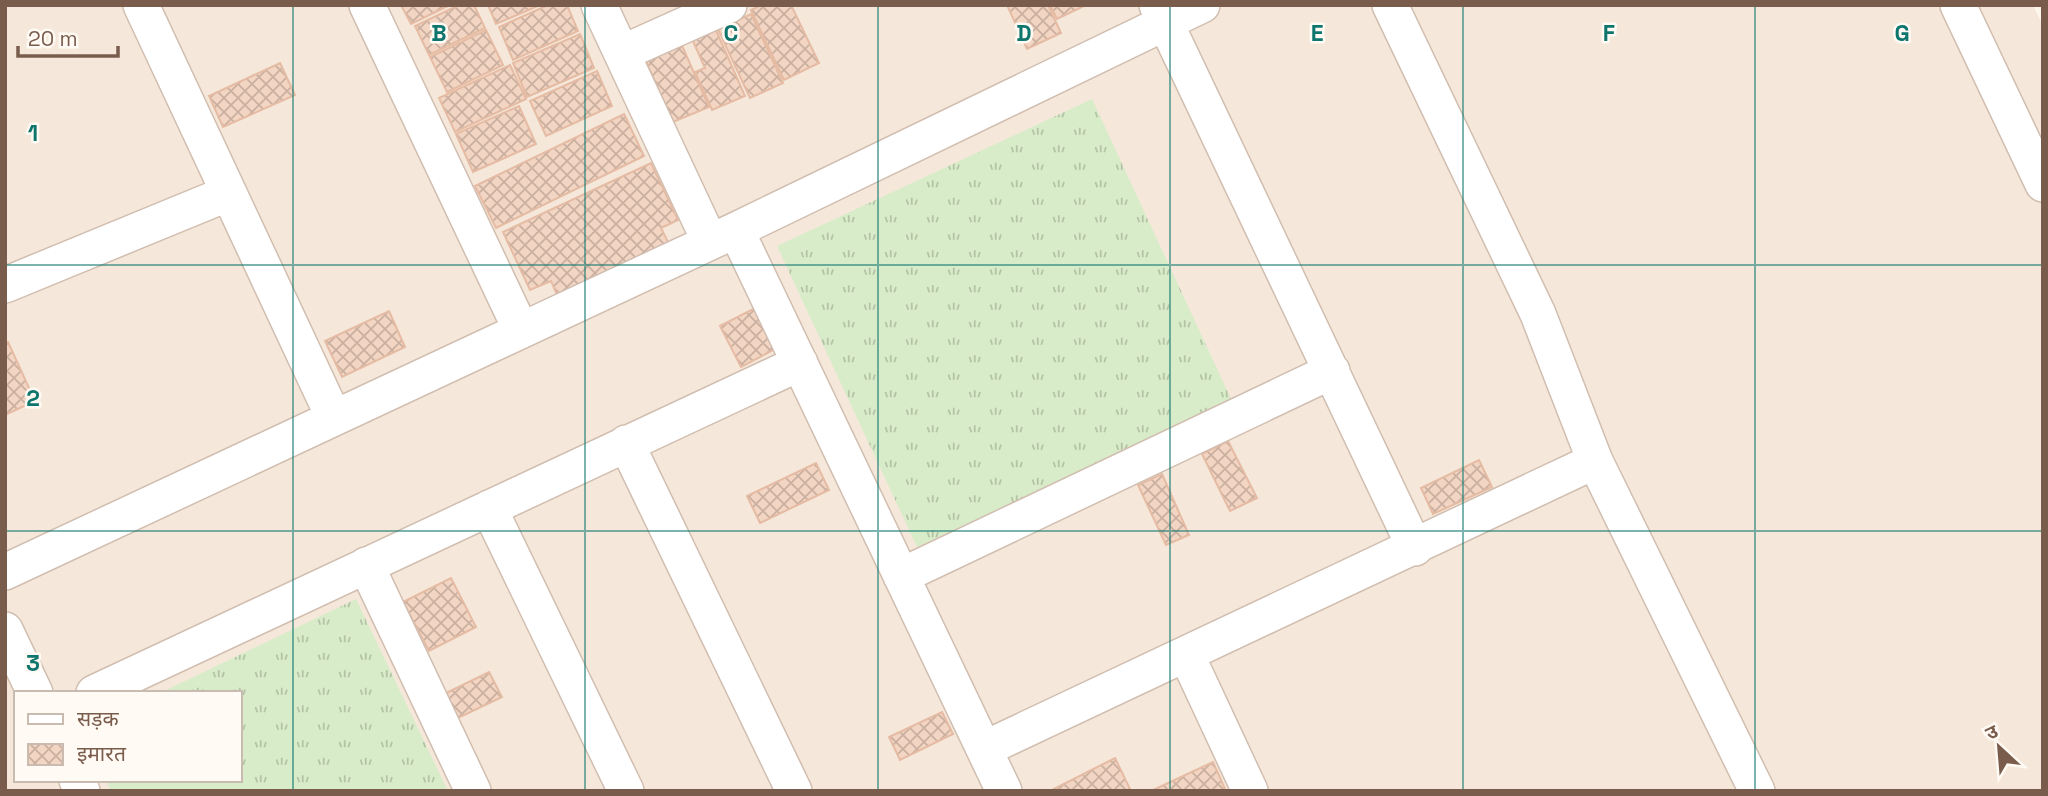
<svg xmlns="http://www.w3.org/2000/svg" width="2048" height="796" font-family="'Space Grotesk','Noto Sans Devanagari',sans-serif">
	<defs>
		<pattern id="grass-tufts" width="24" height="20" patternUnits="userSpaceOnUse" patternTransform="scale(1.75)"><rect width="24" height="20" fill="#d8ecc9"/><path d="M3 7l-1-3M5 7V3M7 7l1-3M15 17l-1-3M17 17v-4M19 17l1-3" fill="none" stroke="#b4c2a5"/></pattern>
		<pattern id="building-cross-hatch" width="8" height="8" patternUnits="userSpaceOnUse" patternTransform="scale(1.75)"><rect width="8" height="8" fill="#f3d5c3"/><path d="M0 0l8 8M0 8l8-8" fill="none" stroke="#cab0a1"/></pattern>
	</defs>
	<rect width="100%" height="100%" fill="#fdf6ec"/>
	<path fill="#f5e8da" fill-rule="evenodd" d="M5,5H2033L2043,26V791H5ZM16,693H240V780H16Z"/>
	<path fill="url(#grass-tufts)" d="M1092,99L1232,401L917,547L777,246Z
		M356,599L448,791H111L106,780H240V693H160Z"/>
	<path fill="url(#building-cross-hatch)" stroke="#e6bba3" stroke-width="2" d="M401,5H450L411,24Z
		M459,5H474L485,28L429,55L415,26Z
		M488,5H540L496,24Z
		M548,5H567L578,31L513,60L499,27Z
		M761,5H791L819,63L784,80L751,10Z
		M1007,5H1048L1061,33L1027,49Z
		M1050,5H1086L1057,19Z
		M751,14L783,83L750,98L718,29Z
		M715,28L745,96L712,110L695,72L705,68L692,39Z
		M486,30L503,65L447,92L430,57Z
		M580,34L594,68L527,97L513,63Z
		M680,41L709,107L673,122L644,57Z
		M280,63L295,95L223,127L209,96Z
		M510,65L526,99L455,132L439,98Z
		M597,71L612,106L546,136L530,101Z
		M519,106L536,144L473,172L456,134Z
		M624,114L644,156L496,228L475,186Z
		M651,163L678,220L661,228L669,244L558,297L551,281L530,290L503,232Z
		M755,308L775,349L741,367L720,326Z
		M389,311L405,347L342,377L325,341Z
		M8,342L35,401L5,415V343Z
		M1228,441L1257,498L1230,511L1202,454Z
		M1479,460L1492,487L1433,514L1421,488Z
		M816,463L829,490L760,523L747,496Z
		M1162,474L1189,535L1166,545L1138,485Z
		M451,578L476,627L429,651L403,602Z
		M489,672L502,697L456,719L444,694Z
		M942,712L953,734L900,760L889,737Z
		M1115,758L1131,791H1050Z
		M1213,762L1226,791H1151Z"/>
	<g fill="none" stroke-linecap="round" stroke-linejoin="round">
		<defs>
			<path id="street" d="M141,5L334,418
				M367,5L521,330
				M599,5L710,242
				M1157,5L1415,548
				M1390,5L1538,314L1595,461L1757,791
				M1958,5L2043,184
				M622,53L729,5
				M736,230L1004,791
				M5,285L229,193
				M626,443L794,791
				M489,508L626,791
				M366,565L473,791
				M5,572L736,230L1202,5
				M901,576L1332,371
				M5,630L35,693
				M1187,656L1250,791
				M94,693L800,363
				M984,749L1595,461
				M77,780L82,791"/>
		</defs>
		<use href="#street" stroke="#d1beb0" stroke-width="38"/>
		<use href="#street" stroke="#fff" stroke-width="35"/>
	</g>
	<path fill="none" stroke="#0f766e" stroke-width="2" stroke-opacity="0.55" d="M293,5V791M585,5V791M878,5V791M1170,5V791M1463,5V791M1755,5V791M5,265H2043M5,531H2043"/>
	<g font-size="23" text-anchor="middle" font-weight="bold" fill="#0f766e" stroke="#fffaf3" stroke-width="5" stroke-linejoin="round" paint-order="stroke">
		<text x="439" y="41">B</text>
		<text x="731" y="41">C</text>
		<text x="1024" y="41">D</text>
		<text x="1317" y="41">E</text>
		<text x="1609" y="41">F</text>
		<text x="1902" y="41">G</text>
		<text x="33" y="141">1</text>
		<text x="33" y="406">2</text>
		<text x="33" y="671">3</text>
	</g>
	<rect width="2048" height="796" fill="none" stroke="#7a5c4d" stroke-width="14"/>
	<rect x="14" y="691" width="228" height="91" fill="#fffaf3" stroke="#cabbb1" stroke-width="2"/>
	<rect x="28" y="714" width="35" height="10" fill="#ffffff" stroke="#cabbb1" stroke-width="2"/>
	<text x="77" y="726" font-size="21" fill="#7a5c4d">सड़क</text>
	<rect x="28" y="744" width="35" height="21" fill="url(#building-cross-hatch)" stroke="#cabbb1" stroke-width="2"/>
	<text x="77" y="761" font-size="21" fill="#7a5c4d">इमारत</text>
	<g transform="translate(1999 747) rotate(334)" stroke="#fffaf3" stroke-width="5" paint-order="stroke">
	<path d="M0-5L12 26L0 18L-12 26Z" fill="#7a5c4d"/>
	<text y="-10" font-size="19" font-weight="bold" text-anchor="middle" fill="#7a5c4d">उ</text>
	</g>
	<path d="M18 46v10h100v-10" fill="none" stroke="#7a5c4d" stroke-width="3.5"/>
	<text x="28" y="46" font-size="21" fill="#7a5c4d" stroke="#fffaf3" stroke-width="5" paint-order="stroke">20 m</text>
</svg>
